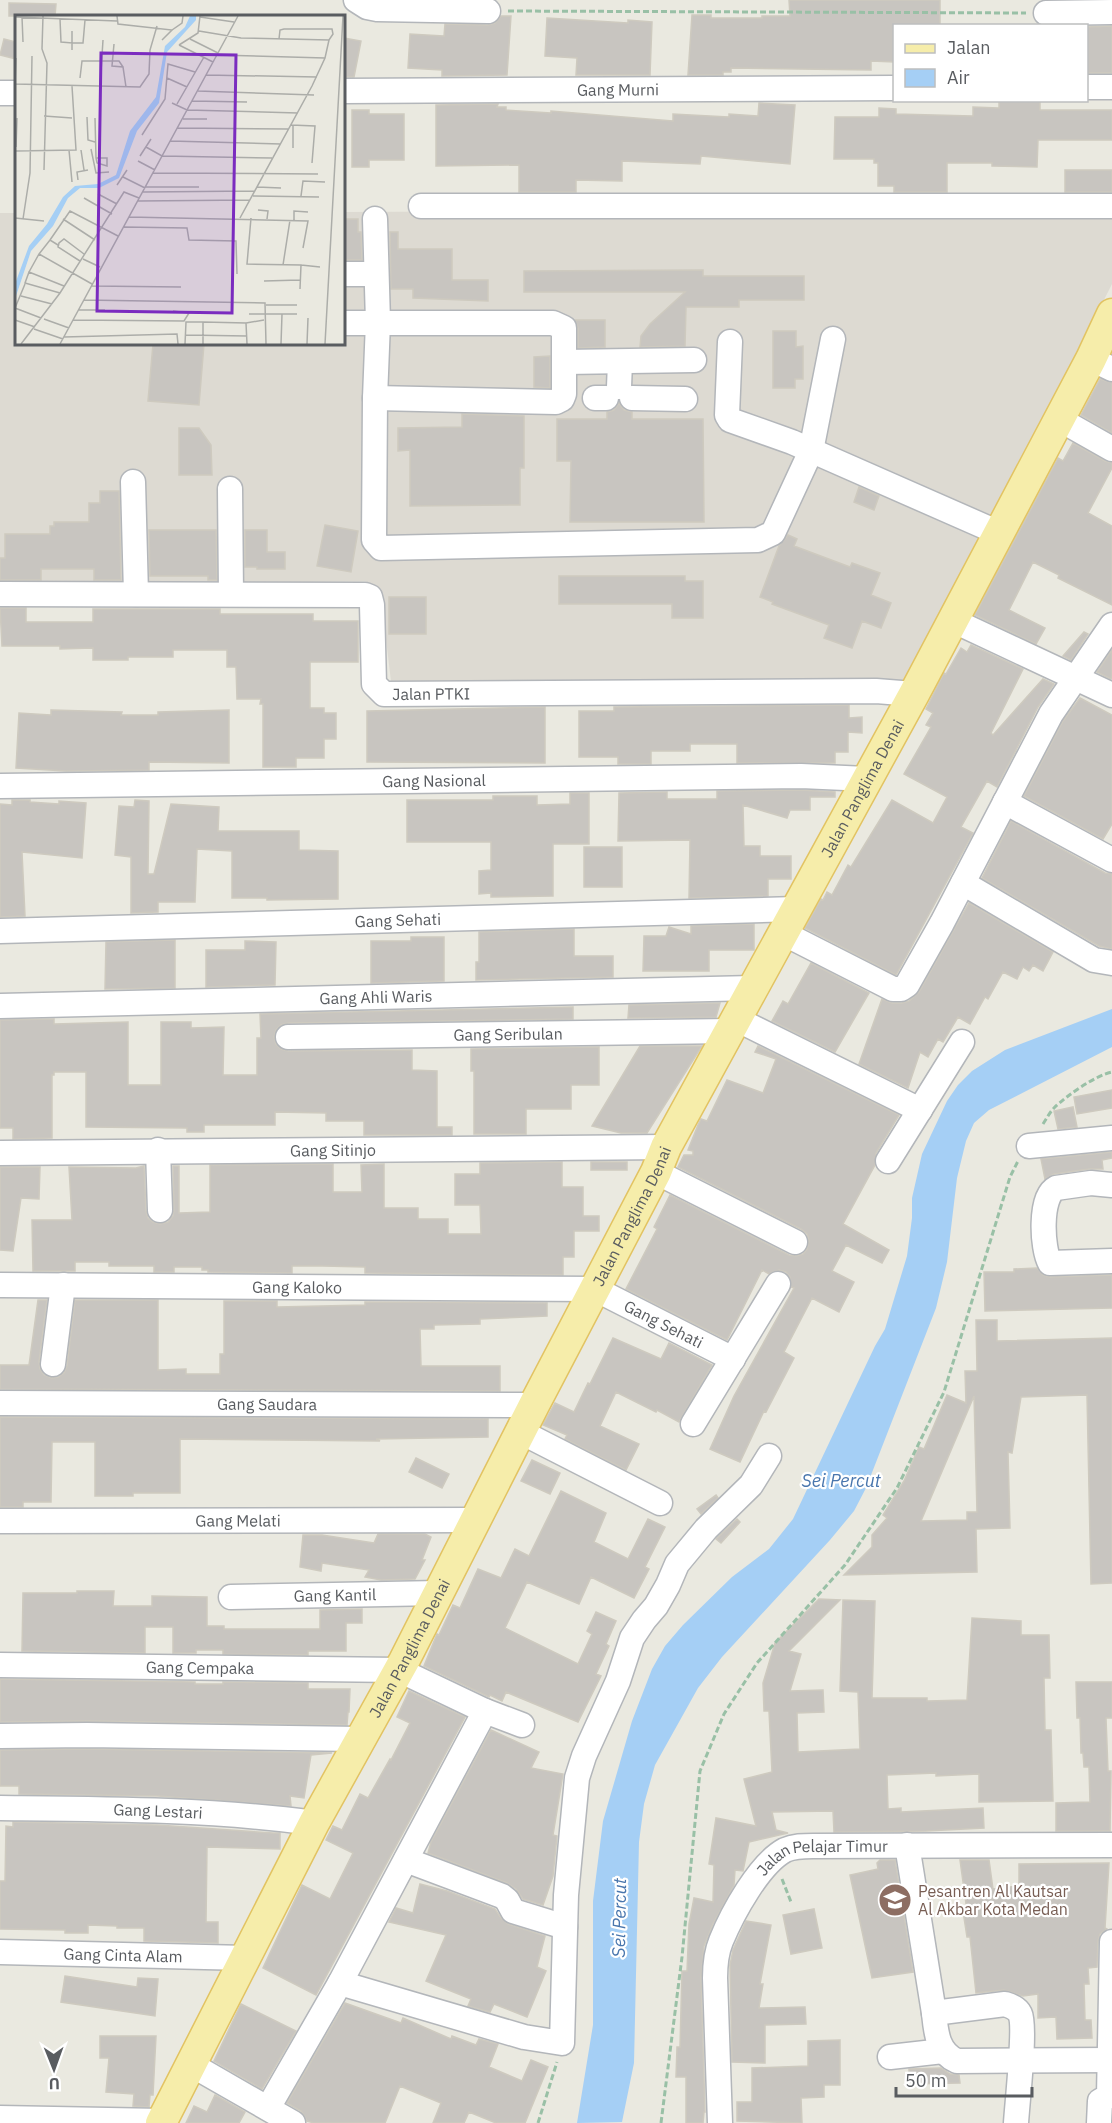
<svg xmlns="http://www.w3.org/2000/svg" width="1112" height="2123" font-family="'IBM Plex Sans',sans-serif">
	<rect width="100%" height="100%" fill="#eae9e0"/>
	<path fill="#dddad2" d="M1112,209V284L910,685L392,690L380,588L365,581L195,584L0,582V213H16V344H344V212Z"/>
	<path fill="#a5cff5" d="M1112,1009V1047L989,1110L974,1123L966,1141L957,1178L947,1262L936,1308L866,1488L854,1511L830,1540L722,1657L698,1688L655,1765L644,1804L639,1842L634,2063L622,2122L577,2123L593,2025V1901L603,1821L632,1721L652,1669L665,1646L683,1625L732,1577L769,1549L793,1519L875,1346L885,1329L907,1256L912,1218V1198L922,1154L947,1101L958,1085L972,1071L1005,1050Z"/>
	<path fill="#c8c5c0" stroke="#cecabf" stroke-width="1.5" fill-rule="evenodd" d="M789,0H940V26H894V62L871,61V70L731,68V72H723V75H688L692,15H711V18H762V16H790Z
		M9,3L56,4L55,16H9Z
		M501,16H511L507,75L442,76V70L408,68L410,34L444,36L445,24L488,25L495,23Z
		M547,18L628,23V20L652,22L650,75H576L577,58L545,56Z
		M1112,26V73H1086V27Z
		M344,38L361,41L354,77H344Z
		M4,39L16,42V59L0,55Z
		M999,100H1040V110H1112V140H1038L1037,167L992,166V163H947V192H894V186H878V163H874V159H834L835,117H879V108L896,109V114L973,116V107L999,108Z
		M759,103L795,105L790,164L701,156L700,164L622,161V181L576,180V192H519V165L436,166V105L498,104L497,107H506V110L551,113V111L673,121V114L729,117V114L758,116Z
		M352,110H369V114H404V160H369V167H352Z
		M1065,170H1112V192H1065Z
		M344,219H358V232H361L362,260H344Z
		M390,232H398V249H452V280H488V301L413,298V289H391Z
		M703,270V276H804V300H739V307H686L685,346L640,347L641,336L650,324L685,292H524V271Z
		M575,320H605V347L578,348V328Z
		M773,331H796V347L803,346V379H795V388H773Z
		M153,344H204L199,405L148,401Z
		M550,356V388L534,387V357Z
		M1100,379L1112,383V433L1081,415Z
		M619,403L624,410L632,412V419H703L704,522H570L571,461H557V419H607V412L614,410Z
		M462,414L524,416V468H520V505L410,506V450L398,451V428L462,427Z
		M179,428H199L211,445L212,475H179Z
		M1073,443L1105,461L1112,463V468L1088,513L1112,526V605L1058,578L1059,575L1033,562L1009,610L1045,628L1036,644L975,615L1058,458L1063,461Z
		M859,487L879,496L874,510L854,502Z
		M100,491H119L121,580H94V569H41V580H0V558H5V534H50V526H54V522H89V503H100Z
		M325,525L358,531L351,572L317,566Z
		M149,530H216L217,580H208V576H150Z
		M245,530H267V552H285V569H257V567H245Z
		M788,535L797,539L794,546L850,567L852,563L880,573L871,595L891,603L881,628L862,621L852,648L824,638L829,625L772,604L773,602L760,597L779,546Z
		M559,576H685V581H703V618H672V604H559Z
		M389,597H426V634H389Z
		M0,608H26V622H93V609H220V614H313V621H358V662H310V708H324V713H336V739H324V758H296V767H263V704H260L261,699H237L236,667H227V650H173V657H128V660H93V648L60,649V646H2Z
		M1084,632L1088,634L1071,660L1063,656Z
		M971,645L1023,669L991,733L993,735L1043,679L1054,684L1038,707L997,787L987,781L961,827L973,833L896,975L805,928L821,899L823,900L827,892L832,895L848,865L851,867L892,800L933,823L947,797L904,774L931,727L926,725L933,713L926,709L944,673L946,674L961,648L967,652Z
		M1112,650V676L1111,679L1097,672Z
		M1080,698L1112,715V824L1103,839L1024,796L1063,721Z
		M849,705V718L862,717V733L848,732V752H835V763H737V744H690V751H651V764H618V757H579V711H614V707Z
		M545,707V763L367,762V711Z
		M51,710L122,712L121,715H158V712L229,710V763L149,762V770L66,771L16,768L19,713L51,715Z
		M801,790L835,792V797H810V810H790L787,818L743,805L744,846H760V856H791V879H768V896L689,898L690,840L618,841L619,793L667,792V799H717V791Z
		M570,793H589V844H553V896L491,897V893L479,894V871L491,870V842H407V800H493V796H537V805L570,804Z
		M12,800H30V802L59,804V801L86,803L82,858L22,852L25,916L0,917V804L12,805Z
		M135,800L149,801L148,874H154L171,804L219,807L218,831H299V850L338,851V899L267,900V898H232V851L197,849L195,902H158V912L131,913V857L115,855L119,806L134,807Z
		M1011,821L1105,873L1112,874V949L1099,946L982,878Z
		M584,847H622V887H584Z
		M969,903L1053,952L1043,971L1033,965L1029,971L1023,967L1017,979L1003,972L988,999L985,997L970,1024L958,1017L943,1042L938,1039L928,1057L920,1052L908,1088L859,1064L882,999L892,1003H902L909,1001L919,992Z
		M754,924V950H709V971H643L644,936H666L669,927L691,934V926Z
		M574,929V956H613V977L476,980V962H479V932Z
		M411,937H444V981L371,983V941H411Z
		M175,940V988L105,989L106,942Z
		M245,941L276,942L275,985L206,987V950H245Z
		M811,963L869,993L835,1052L772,1021L783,1001L788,1004Z
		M720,1003L716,1017L628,1018L629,1005Z
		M573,1007V1019L288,1023L281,1025L276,1030L274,1037L276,1044L281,1049L288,1051L412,1050V1070L437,1071V1127H452V1135H364V1121H326V1113L275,1112V1125H204V1132H187V1128L86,1127V1072H54V1075H52V1138L13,1139V1128H0V1020L54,1019V1024L128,1022V1085H161V1022H191V1028L224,1027L223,1075H257V1038H261L260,1014Z
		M640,1046H702L647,1133H621L592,1126Z
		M758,1046L899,1115L876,1153L875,1165L843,1224L889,1250L882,1263L846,1245L832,1271L854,1282L839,1312L812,1298L784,1352L794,1358L766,1412L764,1411L740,1462L710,1449L734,1396L794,1288L791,1287L790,1277L786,1272L779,1270L769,1274L762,1270L727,1340L626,1289L657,1229L654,1227L670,1195L789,1255L796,1256L803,1254L807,1249L809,1241L807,1234L801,1229L678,1167L684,1155H693V1151L688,1150L698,1125L701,1119L707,1121L727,1080L763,1093L776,1059L755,1052Z
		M599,1047V1085H571V1109H526V1134H474V1071H471V1049Z
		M1112,1090V1108L1077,1114L1074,1097Z
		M1073,1107L1077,1127L1058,1129L1054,1111Z
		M1112,1152V1158L1102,1160L1103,1169H1089L1054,1174L1045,1179L1041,1159Z
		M562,1162V1187H583V1216H599V1231H574V1257H563V1275L365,1273V1267L323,1266H292V1273L208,1272V1270H202V1267H174V1272H154V1266H109V1262H75V1271H33L32,1220H72L69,1167L136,1168L144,1166L146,1211L148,1218L153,1222L160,1224L168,1222L173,1216L174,1210L173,1166H179V1213L210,1212V1165L333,1164V1192H362L361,1165L384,1164V1208H418V1219H448V1234H481L480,1205H455V1174H480V1163Z
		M591,1162H627V1170H591Z
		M0,1167H40L39,1199L21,1198L13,1251L0,1250Z
		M1037,1268L1043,1275L1050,1277L1112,1275V1308L985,1311L984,1272H1014V1269Z
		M38,1300H47L39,1362L40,1369L44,1375L52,1378L58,1377L64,1373L67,1366L75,1300H158V1370L186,1369V1374H220V1354H224V1301H277V1307L365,1305V1302L547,1303V1316L480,1319V1324L434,1325V1329H420L421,1366H500V1391L0,1389V1365H29Z
		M976,1320H997V1341L1112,1338V1583L1091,1584L1087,1395L1021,1397L1012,1453L1008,1452L1010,1528L976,1529L977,1572L844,1575L872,1547V1535L887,1518L883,1515L904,1481L919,1447L924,1449L947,1395L966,1403L965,1371H977ZM974,1396L977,1512H967V1520L921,1521Z
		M613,1338L661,1359L669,1343L712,1365L679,1422L657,1410L656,1412L616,1392L600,1426L639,1444L626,1470L565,1439L567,1435L543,1425L555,1403L574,1412L588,1383L590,1384Z
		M0,1417L488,1419V1437L376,1439L380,1441L180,1439V1493H133V1496H95V1442H52L51,1502H23V1507H0Z
		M416,1458L449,1474L442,1488L409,1472Z
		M532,1460L560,1473L550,1494L521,1481Z
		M561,1491L606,1513L594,1542L628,1559L648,1519L665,1527L645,1567L649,1569L634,1598L591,1577L579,1604L527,1582L505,1628L578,1664L592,1634L587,1631L596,1612L616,1621L606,1644L609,1646L596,1674L601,1676L578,1722L506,1692L502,1701L490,1695L489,1697L424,1666L437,1634L439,1635L453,1605L460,1608L478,1569L501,1578L515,1549L529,1556Z
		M716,1495L718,1498L701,1514L697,1509Z
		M737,1519L740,1522L721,1543L716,1539Z
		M378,1534H425L431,1537L422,1560H425L415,1579L381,1580L365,1577L369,1570L322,1563L321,1571L300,1567L303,1535H322L374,1543Z
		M77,1591H114L113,1606H152V1596L207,1597V1626H224V1629H320V1610L362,1609V1623H346V1651H308V1655L223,1654V1650H196V1653H173V1627H145V1653L22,1651L23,1593H77Z
		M819,1599L840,1600L789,1651L801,1654L790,1691L823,1690L824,1712L797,1713L798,1752L860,1749L858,1692L840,1691L843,1600L875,1601L872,1698H927V1701L967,1700L972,1618L1021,1621V1635H1049L1050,1678H1044L1045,1730H1051L1053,1801L979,1802V1774L936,1776V1773L887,1775L888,1809L901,1808V1812L983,1808L984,1828L926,1831L834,1832L833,1811L772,1812L776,1830L788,1833L749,1842L743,1871L735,1870L734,1885L713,1924L704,1946L701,1978L705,2112H704L703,2123H686V2077H676L677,2047H680L682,1971H687L689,1924L694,1898L713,1902L714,1865L709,1864L716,1818L756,1826L744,1779L772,1772L769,1711H764L763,1683L775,1643Z
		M0,1679L195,1682V1684H223V1682L308,1683V1689H350L349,1712H348L347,1725L87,1721L0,1722Z
		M1076,1682H1112V1718H1106L1108,1771H1111L1110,1831H1056V1803L1090,1802L1089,1767H1084L1083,1753H1081L1080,1718H1077Z
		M409,1691L465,1717L316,1995L263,1968L302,1885L330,1899L353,1853L326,1840L333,1826L342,1830L360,1794L368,1798L390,1759L391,1760L410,1723L397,1717Z
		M491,1730L539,1752L531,1768L563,1774L553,1835L557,1836L553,1876L543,1905L523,1899L516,1889L507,1883L428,1853L431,1842Z
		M87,1749L332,1753L311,1755L304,1798L290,1796L291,1806L158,1796L19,1794V1786H0V1750Z
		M13,1822L157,1825L273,1833H280V1849L207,1847L206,1922H218V1943L144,1941V1928H117V1926L88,1925V1933H65V1930L0,1929V1881H5L6,1826L13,1827Z
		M880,1860H895L913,1972L872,1978L850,1875L878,1869L877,1863Z
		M960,1860H989L993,1889L1019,1886V1864L1109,1863L1105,1928L1107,1929L1100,1934L1098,1941L1097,1967L1088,1968L1089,1984H1084L1085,2020H1091L1092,2038L1057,2039L1056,2017L1038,2018V1994L1023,1996L1004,1990L976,1993L970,1937H967L963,1911H967Z
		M420,1884L447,1891L495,1909L501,1918L508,1924L545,1936L537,1967L546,1971L527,2017L494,2004L490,2012L468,2006L471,1999L426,1981L446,1935L389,1922L396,1908L413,1913Z
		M814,1909L822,1948L791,1954L783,1915Z
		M746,1921L771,1925L760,1984H763L759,2008L805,2007L806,2024L765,2025V2063L732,2062L730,1965L733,1950Z
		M65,1976L137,1987L138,1978L158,1979L155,2016L61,2002Z
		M345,2003L401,2023L403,2018L451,2039L452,2036L476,2045L479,2039L498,2044L489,2067L522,2081L531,2060L548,2067L525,2123H496L469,2112L464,2123H433L441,2103L400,2086L385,2123H314L307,2121L301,2111L287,2103Z
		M241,2004L296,2031L262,2089L214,2061Z
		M100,2036H156L153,2095H150L149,2107L133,2106L134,2094L106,2092L109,2058H100Z
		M840,2040V2085H824V2097L801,2098L802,2123L737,2121V2102H752V2068L808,2066V2041Z
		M941,2068L950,2074L959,2075L960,2083L909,2084V2069Z
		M215,2095L245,2112L239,2123H186L194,2106L207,2112Z"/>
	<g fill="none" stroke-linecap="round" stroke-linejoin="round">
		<defs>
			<g id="minor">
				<path d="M356,0L367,7L377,9L488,11"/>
				<path d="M1046,13L1112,12"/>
				<path d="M1086,87H1112"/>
				<path id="s1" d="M344,91L894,88"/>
				<path d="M0,93H16"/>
				<path d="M421,206H1112"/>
				<path d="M375,219L378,322L375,398L374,540L381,548L758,540L773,533L811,451L833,339"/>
				<path d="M344,274H376"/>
				<path d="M344,323H553L564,328V394L562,399L556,402L375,398"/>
				<path d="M730,342L727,415L730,420L792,442L999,533"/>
				<path d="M1091,359L1112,369"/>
				<path d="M565,362L694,360"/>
				<path d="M619,387L620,362"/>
				<path d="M595,398H606"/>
				<path d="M632,398L685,399"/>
				<path d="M1059,419L1112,449"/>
				<path d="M133,482L136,594"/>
				<path d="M230,489L231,594"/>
				<path id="s2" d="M0,594L365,595L370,597L372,605L374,684L384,694L876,691L914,694"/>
				<path d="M952,620L1112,695"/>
				<path id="s3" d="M0,786L801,776L867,779"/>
				<path d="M1005,802L1112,860"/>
				<path d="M963,883L1094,960L1112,963"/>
				<path id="s4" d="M0,931L796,909"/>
				<path d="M783,933L893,989H901L907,985L942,923L1051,714L1112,625"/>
				<path id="s5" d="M0,1006L753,988"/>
				<path d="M736,1019L920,1110"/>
				<path id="s6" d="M288,1037L730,1031"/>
				<path d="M1029,1146L1112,1138"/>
				<path d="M158,1150L160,1210"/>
				<path id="s7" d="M0,1153L666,1147"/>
				<path d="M888,1161L962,1042"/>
				<path d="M656,1172L795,1242"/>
				<path d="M1112,1185L1091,1183L1056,1188C1039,1197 1042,1249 1050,1263L1112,1261"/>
				<path id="s8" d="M0,1285L595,1289L733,1359"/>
				<path d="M53,1364L63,1285"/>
				<path id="s9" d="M0,1403L534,1405"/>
				<path d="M693,1424L778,1284"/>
				<path d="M521,1432L660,1503"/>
				<path id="s10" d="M0,1521L476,1520"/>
				<path id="s11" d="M231,1597L439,1593"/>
				<path id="s12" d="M0,1665L399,1670L485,1711L522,1725"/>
				<path d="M0,1736L87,1735L360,1739"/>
				<path id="s13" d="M0,1808C105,1809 210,1809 314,1823"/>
				<path d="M907,1845L934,2013L1005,2004C1011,2006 1017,2008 1020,2014C1026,2026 1017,2105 1016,2123"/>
				<path d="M406,1860L502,1896L507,1900L513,1911L565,1927"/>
				<path id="s14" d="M0,1952L246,1958"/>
				<path d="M340,1983L524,2037L562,2043L566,1895L577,1778L584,1756L618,1681L632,1638L644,1620L656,1606L668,1585L677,1564L706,1529L751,1485L769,1456"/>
				<path d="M934,2013C936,2032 937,2052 957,2061L1112,2060"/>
				<path d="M890,2057L943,2051"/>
				<path d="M192,2065L293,2123"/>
				<path d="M268,2108L340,1983L485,1711"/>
				<path d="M0,2118L162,2121"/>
				<path id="s15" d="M720,2123L715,1978C715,1965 716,1953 721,1941C732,1914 759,1864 785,1850C794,1846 803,1846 813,1846L1112,1845"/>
				<path d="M1099,2123L1100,2101L1109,2096L1112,1942"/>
			</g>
			<g id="major">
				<path id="s16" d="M161,2123L314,1823L404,1661L534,1405L656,1172L666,1147L914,694L1091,359L1112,314"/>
			</g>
		</defs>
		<use href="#minor" stroke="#b3b6ba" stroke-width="27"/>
		<use href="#major" stroke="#e2c362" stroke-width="33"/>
		<path stroke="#99c0a6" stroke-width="3" stroke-dasharray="6 3" stroke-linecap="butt" d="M508,11L1026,13
			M1043,1124C1047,1118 1050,1112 1054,1108C1066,1096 1096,1075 1112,1072
			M782,1879L791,1902
			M538,2123L557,2062
			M661,2123L682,1957L700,1771L724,1714L757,1663L845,1565L897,1488L944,1392L1010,1177L1018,1161"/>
		<use href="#minor" stroke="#fff" stroke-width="24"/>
		<use href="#major" stroke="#f6edaa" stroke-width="30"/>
	</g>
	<defs>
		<symbol id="school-disc" viewBox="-11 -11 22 22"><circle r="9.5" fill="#8d6e63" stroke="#fff"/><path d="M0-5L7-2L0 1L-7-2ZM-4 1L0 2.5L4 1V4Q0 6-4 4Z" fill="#fff"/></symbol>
	</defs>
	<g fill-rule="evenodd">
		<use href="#school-disc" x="876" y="1881" width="38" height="38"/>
	</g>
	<g text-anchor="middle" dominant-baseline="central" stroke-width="4.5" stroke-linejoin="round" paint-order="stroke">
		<g font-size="16" fill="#595c60" stroke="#fff">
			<text stroke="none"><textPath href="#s1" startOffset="274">Gang Murni</textPath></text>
			<text stroke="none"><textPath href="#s2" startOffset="519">Jalan PTKI</textPath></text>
			<text stroke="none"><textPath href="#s3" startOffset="434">Gang Nasional</textPath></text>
			<text stroke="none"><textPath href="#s16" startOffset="1508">Jalan Panglima Denai</textPath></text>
			<text stroke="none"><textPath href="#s4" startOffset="398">Gang Sehati</textPath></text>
			<text stroke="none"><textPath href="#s5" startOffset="376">Gang Ahli Waris</textPath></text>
			<text stroke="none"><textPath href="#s6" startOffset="220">Gang Seribulan</textPath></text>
			<text stroke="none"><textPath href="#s7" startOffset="333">Gang Sitinjo</textPath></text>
			<text stroke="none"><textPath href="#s16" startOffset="1022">Jalan Panglima Denai</textPath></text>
			<text stroke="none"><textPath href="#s8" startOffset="297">Gang Kaloko</textPath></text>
			<text stroke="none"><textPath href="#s8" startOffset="672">Gang Sehati</textPath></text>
			<text stroke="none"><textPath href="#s9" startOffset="267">Gang Saudara</textPath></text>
			<text stroke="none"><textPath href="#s10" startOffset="238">Gang Melati</textPath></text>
			<text stroke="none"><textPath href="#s11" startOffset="104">Gang Kantil</textPath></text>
			<text stroke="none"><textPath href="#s16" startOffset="536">Jalan Panglima Denai</textPath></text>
			<text stroke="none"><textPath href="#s12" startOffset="200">Gang Cempaka</textPath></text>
			<text stroke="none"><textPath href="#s13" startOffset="158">Gang Lestari</textPath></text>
			<text stroke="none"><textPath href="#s15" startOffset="330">Jalan Pelajar Timur</textPath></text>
			<text stroke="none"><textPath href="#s14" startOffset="123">Gang Cinta Alam</textPath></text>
		</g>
		<g font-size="16" fill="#785e54" stroke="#fff" text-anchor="start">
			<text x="918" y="1891">Pesantren Al Kautsar<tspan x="918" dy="18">Al Akbar Kota Medan</tspan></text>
		</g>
		<g font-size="18" font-style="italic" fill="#4976ad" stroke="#fff">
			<text x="841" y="1480">Sei Percut</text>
			<text transform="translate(619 1918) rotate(-89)">Sei Percut</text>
		</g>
	</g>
	<g transform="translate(15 15)">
		<rect width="330" height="330" fill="#eae9e0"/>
		<path d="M175,1H181V5L152,37L144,88L122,116L104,163L84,173H65L53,183L38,211L16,236L0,284V269L14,231L32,209L48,182L60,171L83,169L101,160L115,116L141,82L150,31L170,12Z" fill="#a5cff5"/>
		<path fill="none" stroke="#acada9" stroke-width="1.5" d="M28,1L27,34L32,48L29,155M102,1L103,9L157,15L147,25M0,2L102,6M7,2L8,27M185,2L219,7M45,4L46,27L57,28V16M157,15L167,8L168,1M184,16L226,23L314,25L318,19L317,14H269L265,15L264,24M175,24L203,38M99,29L97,51L108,52L111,72M164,30L183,18L185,1M164,30L198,47M57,35V28H68L70,5M202,40L310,43M191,60L302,62M65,63L67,46H104L108,52M152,63L172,72M0,69L125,72L134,59L135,35L142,11M0,69L1,43M85,72L88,25M183,76L299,80M177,86L232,87M157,88L172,95L283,98M162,89L189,42M29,101L57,103M72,102L73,125L80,127M80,103L81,143L82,148L92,151V143H81M168,104H192M276,110L300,111L297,148M278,110V133M162,113L273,114M127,120L150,84L153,49L180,57M155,126L266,129M1,132L2,103M131,132L147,141L257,143M76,134L81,158L94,157M54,135L57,167M66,135L69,155M0,136L61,135L57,71M125,141L136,124M123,146L140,155M138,158L303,159M108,162L130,173M63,165L62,157L73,155M102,170L112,155M130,172H184M242,172L266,173M128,177L240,176M83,179L102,189M238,181L304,182M286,181L288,166L310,167M69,183L97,199M123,186L235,185M243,195L253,196L252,204M114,202L293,206L288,233M0,203L29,206M225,203L297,71L310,43L314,25M236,203L232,249L286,250L285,274M8,204L15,158L17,41M48,204L80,225M279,205V196L293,197M108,212L172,213L174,225L221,226L222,259M35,225L55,196L103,221M43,230L35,225L24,239L77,269M68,244L85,252M65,246L43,232L44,228L49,224L69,239M268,250L275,205M286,250L305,252M14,257L24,239M249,266L285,265M77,271L166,272M45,278L10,268L14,257L49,271M6,281L37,289M69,285L250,288L251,329M251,290H282M0,293L26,303M0,293L10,269M64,295H90M234,299H282M29,304L54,313M0,305L20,312M58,305L169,306L174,298L158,296M231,308L249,305M19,314L48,324M170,320L232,321M49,322L162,319L163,329M6,329L45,278L109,177L124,183M45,329L223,1M170,329L171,307H188L231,308L232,329M188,329V307M266,329L267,299M292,329L293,303M310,329L328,1"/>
		<path fill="#7b2cbf" fill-opacity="0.15" stroke="#7b2cbf" stroke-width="3" d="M86,38L221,40L217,298L82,296Z"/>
		<rect width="330" height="330" fill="none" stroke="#595c60" stroke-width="3"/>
	</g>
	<rect x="893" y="24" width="195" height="78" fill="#ffffff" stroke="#bdbebf" stroke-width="1.5"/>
	<rect x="905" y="44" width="30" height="9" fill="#f6edaa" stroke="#bdbebf" stroke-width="1.5"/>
	<text x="947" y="54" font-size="18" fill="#595c60">Jalan</text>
	<rect x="905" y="69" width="30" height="18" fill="#a5cff5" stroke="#bdbebf" stroke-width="1.5"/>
	<text x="947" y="84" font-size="18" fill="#595c60">Air</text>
	<g transform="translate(54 2069) rotate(179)" stroke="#ffffff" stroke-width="4.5" paint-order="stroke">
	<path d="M0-4.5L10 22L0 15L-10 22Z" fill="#595c60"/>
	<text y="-9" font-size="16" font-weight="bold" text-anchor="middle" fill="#595c60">U</text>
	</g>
	<path d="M896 2087v9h136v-9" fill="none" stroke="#595c60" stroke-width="3"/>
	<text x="905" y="2087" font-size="18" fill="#595c60" stroke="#ffffff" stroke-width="4.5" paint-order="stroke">50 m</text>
</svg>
